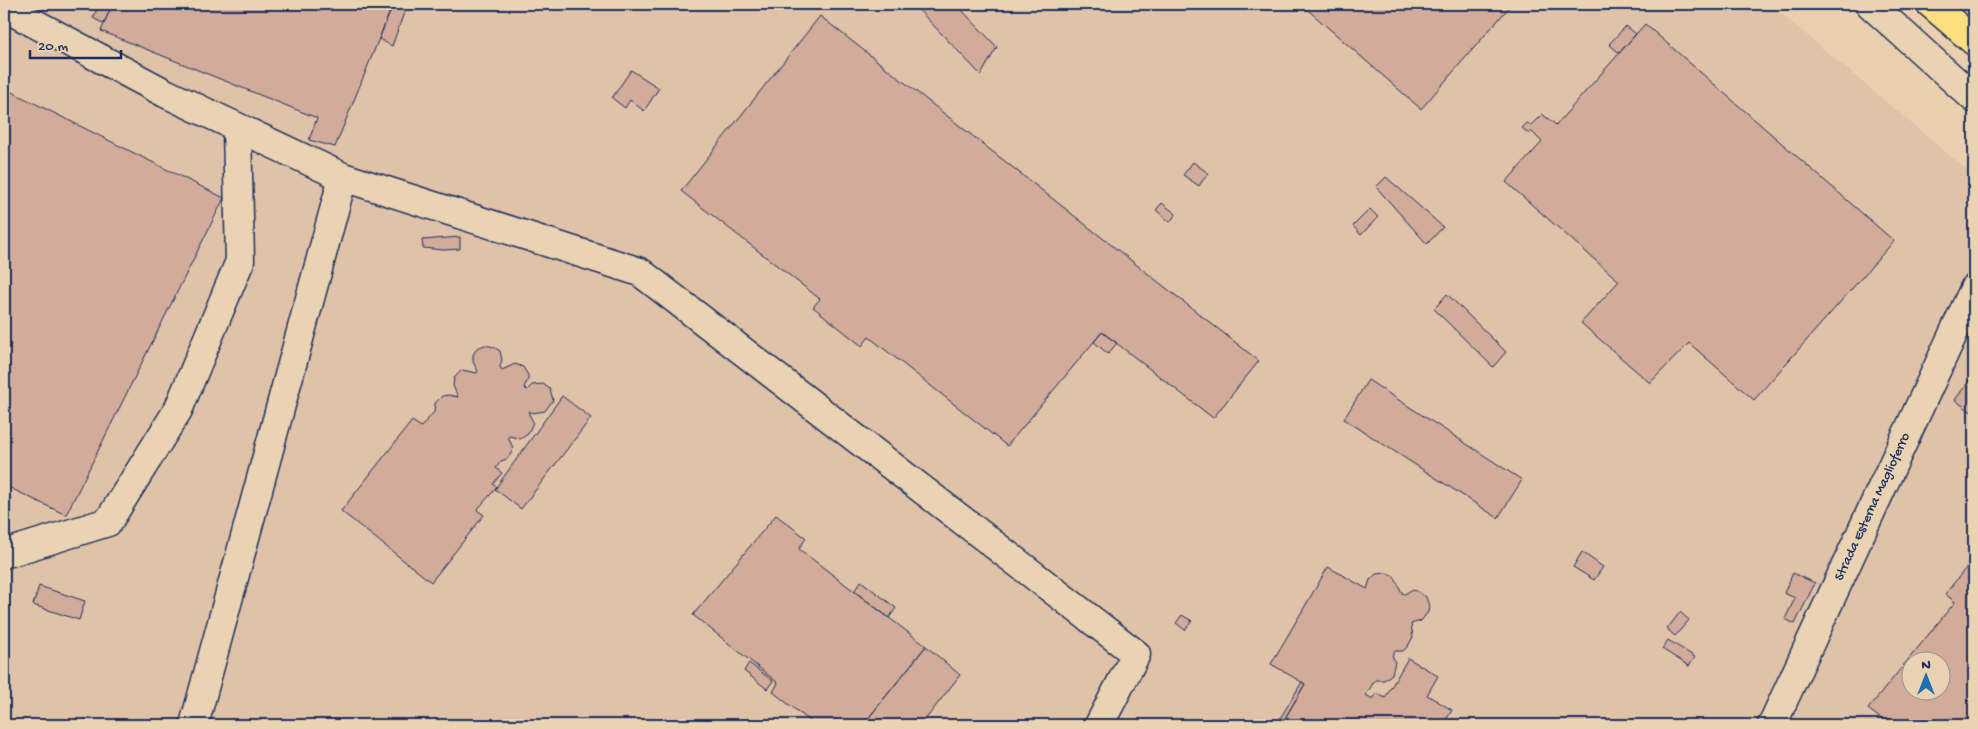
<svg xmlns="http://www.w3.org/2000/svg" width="1978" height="729" font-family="'Gochi Hand',sans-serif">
	<rect width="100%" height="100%" fill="#ebd0af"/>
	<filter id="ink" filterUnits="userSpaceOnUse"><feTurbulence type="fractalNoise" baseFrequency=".02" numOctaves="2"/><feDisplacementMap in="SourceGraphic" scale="10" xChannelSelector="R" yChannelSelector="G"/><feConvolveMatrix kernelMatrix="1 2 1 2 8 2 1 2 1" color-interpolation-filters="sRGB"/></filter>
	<g filter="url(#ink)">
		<path fill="#e0c2a8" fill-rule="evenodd" d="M4,4H1770L1974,176V725H4ZM1910,662H1940V692H1910Z"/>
		<path fill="#d2ab9a" stroke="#1b2f5e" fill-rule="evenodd" d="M99,4H112L104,24L93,18Z
			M112,4H393L335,147L309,140L317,118L101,31Z
			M913,4H956L997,47L981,75Z
			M1301,4H1512L1421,109Z
			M393,5L405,10L392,46L379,39Z
			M820,16L1259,361L1213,418L1102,332L1007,446L869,337L862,346L813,307L820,299L681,191Z
			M1645,24L1894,241L1754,400L1689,343L1650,383L1581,323L1619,281L1506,182L1542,142L1531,131L1529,134L1522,128L1527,123L1531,125L1542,114L1556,125Z
			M1626,26L1636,34L1619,53L1609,44Z
			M631,70L659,88L644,111L630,100L625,108L612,98Z
			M4,88L224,198L66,515L4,485Z
			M1193,162L1208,173L1199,186L1183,175Z
			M1386,177L1443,227L1427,244L1376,187Z
			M1162,203L1176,214L1170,222L1156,210Z
			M1370,209L1378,217L1361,235L1353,226Z
			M460,237V249L443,250L423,248L422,240Z
			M1447,294L1506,352L1493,367L1434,309Z
			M1102,332L1117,343L1108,354L1094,342Z
			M485,345L494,347L500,351L502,360L500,367L502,370L515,364L523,367L528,375V380L524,387L527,390L532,385L543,384L550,389L553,400L545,411L533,413L529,411L528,412L533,422L528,434L520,439L510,436L508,437L513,448L512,452L507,459L501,461L496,468L502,473L493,484L497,487L477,510L484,515L431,582L341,511L412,421L421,427L434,412L435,403L442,396L449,395L458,397L453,386L454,378L462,370L477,373L478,371L473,362V355L477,348Z
			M1971,378L1974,380V414L1955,400Z
			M1368,380L1522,480L1498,518L1344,419Z
			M562,396L591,418L521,509L495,489Z
			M776,515L806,538L799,549L926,646L863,725H815L773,692L778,683L693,615Z
			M1582,552L1603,567L1594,580L1573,567Z
			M1974,558V725H1889L1868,709L1955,602L1945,594ZM1910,662H1940V692H1910Z
			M1328,567L1367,589L1370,580L1376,574L1387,573L1394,576L1402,593L1405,594L1411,590L1417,591L1426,597L1429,606L1428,612L1421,621L1411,624L1413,637L1408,646L1403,651H1395L1392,655L1395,662L1392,674L1384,680H1375L1366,695L1373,699L1377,693L1385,698L1408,658L1438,676L1427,695L1452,710L1443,725H1281L1305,684L1271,664Z
			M1793,573L1815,583L1795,624L1785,619L1795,598L1784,593Z
			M861,581L896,608L889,618L854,591Z
			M39,586L85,601L79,620L33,605Z
			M1680,612L1689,620L1675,636L1667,629Z
			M1182,615L1192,621L1185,630L1176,623Z
			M1668,640L1695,657L1689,666L1662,649Z
			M926,646L960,675L921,725H863Z
			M749,663L773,681L767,689L744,671Z
			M1302,682L1305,684L1281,725H1276Z"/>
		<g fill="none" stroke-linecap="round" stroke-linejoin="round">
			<defs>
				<path id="minor" d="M1870,4L1974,98
					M4,7L165,93L343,177L640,272L1136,654L1099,725
					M4,554L108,522L178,410L240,261L237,128
					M194,725L343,177
					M1772,725L1974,289"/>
				<path id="highway" d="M1931,4L1974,41"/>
			</defs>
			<use href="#minor" stroke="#1b2f5e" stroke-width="31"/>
			<use href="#highway" stroke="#1b2f5e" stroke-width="31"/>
			<use href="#minor" stroke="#e9d3b2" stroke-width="28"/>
			<use href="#highway" stroke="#fedf80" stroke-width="28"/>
		</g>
	</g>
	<g text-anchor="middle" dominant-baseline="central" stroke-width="4" stroke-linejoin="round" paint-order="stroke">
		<g font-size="14" fill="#1b2f5e" stroke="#e9d3b2">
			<text transform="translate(1873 507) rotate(-65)">Strada Esterna Maglioferro</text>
		</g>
	</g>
	<rect width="1978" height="729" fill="none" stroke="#e9d3b2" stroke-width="20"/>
	<rect x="10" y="10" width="1958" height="709" fill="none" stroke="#1b2f5e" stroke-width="2" filter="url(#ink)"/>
	<g transform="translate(1926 676)"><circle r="24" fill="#e9d3b2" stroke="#979190"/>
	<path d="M0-4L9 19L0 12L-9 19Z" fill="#1f6fb2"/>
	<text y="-8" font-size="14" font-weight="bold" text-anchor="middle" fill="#1b2f5e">N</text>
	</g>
	<path d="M30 50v8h91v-8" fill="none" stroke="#1b2f5e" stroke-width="2.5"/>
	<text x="38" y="50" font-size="15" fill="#1b2f5e" stroke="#e9d3b2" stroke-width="4" paint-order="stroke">20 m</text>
</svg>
